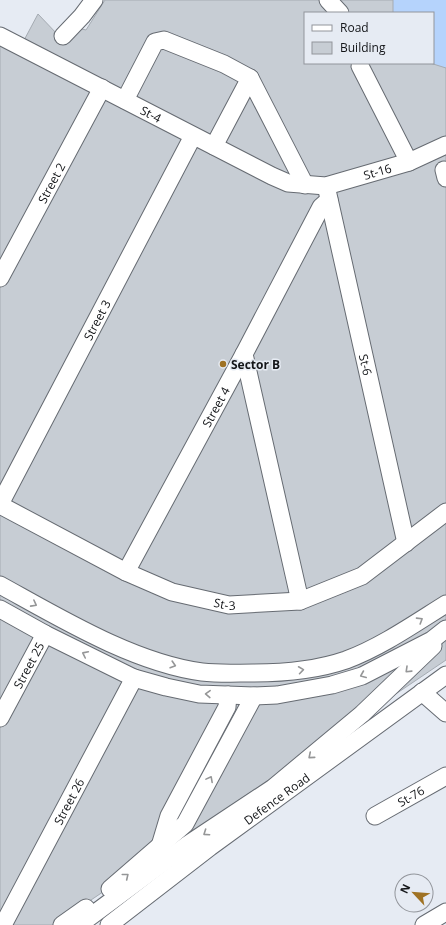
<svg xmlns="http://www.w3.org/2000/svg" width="446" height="925" font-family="'Open Sans',sans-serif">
	<rect width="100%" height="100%" fill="#e6ebf3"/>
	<path fill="#b5d3fc" d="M393,0H446V70L427,63H433V13H393Z"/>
	<path fill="#c7cdd4" stroke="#a5abb2" d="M105,0H393V13H305V63H430L446,68V660L54,925H0V36L22,44L38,14L58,35L69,26L86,30Z"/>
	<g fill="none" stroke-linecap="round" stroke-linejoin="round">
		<defs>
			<g id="minor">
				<path d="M328,0L340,13"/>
				<path id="s1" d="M0,36L272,176L288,183L326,186L409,162L446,145"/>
				<path d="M63,36L82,16L94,0"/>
				<path d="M360,66L409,162"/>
				<path d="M125,100L155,42L164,40L224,64L250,78L305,185"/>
				<path d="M214,146L250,78"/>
				<path d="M444,170L446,178"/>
				<path id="s2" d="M327,190L406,543"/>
				<path id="s3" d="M0,278L102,88"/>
				<path d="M244,354L300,601"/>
				<path id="s4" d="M0,504L193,136"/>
				<path id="s5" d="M0,505L126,572L172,592L229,605L300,601L362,576L446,512"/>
				<path id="s6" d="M126,572L244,354L321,207L329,200"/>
				<path d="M0,585C60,618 134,663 202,672C219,674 236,673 253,673C284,673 317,670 346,660C381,647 414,624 446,604"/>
				<path d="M0,609L45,634L134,678L166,687L199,694L254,696L277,695L332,685L362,676L432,640L446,629"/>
				<path d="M422,692L446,713"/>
				<path id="s7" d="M0,718L45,634"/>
				<path id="s8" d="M375,816L446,776"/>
				<path d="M160,846L169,816L227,707L228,695"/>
				<path d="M110,889L185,824L254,696"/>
				<path id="s9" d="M3,925L134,678"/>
				<path d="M62,925L86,908"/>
				<path d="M79,925L187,845L273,788L362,714L433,646"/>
				<path id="s10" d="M109,925L210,847L446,675"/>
				<path d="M424,925L446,912"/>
			</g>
		</defs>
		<use href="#minor" stroke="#666b72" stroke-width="19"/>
		<use href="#minor" stroke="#fff" stroke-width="17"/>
	</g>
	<defs><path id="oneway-chevron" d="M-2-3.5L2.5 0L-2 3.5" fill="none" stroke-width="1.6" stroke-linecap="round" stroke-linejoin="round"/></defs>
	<g stroke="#959697">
		<use href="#oneway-chevron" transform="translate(34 604) rotate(28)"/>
		<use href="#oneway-chevron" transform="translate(420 620) rotate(-32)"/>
		<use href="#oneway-chevron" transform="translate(85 654) rotate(-154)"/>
		<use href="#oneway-chevron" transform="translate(173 665) rotate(17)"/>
		<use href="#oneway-chevron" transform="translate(301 670) rotate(-8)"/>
		<use href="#oneway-chevron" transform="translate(408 670) rotate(136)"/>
		<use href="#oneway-chevron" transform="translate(363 675) rotate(157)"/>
		<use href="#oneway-chevron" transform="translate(208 694) rotate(-178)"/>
		<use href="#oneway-chevron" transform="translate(311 756) rotate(140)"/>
		<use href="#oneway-chevron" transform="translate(210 779) rotate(-62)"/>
		<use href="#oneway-chevron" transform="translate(206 833) rotate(146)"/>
		<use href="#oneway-chevron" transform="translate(126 876) rotate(-39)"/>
	</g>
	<circle fill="#a07324" stroke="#e6ebf3" stroke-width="1.5" cx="223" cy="364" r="4"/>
	<g text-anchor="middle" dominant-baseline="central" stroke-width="3" stroke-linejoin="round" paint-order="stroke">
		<g font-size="12" fill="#131518" stroke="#e6ebf3">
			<text stroke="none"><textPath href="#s1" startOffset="170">St-4</textPath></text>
			<text stroke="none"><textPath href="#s1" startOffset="415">St-16</textPath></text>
			<text stroke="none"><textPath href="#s3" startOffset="108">Street 2</textPath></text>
			<text stroke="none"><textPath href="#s4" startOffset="208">Street 3</textPath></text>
			<text stroke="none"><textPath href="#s2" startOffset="179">St-6</textPath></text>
			<text stroke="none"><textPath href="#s6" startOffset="188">Street 4</textPath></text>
			<text stroke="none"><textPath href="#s5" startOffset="247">St-3</textPath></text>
			<text stroke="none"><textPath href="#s7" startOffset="60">Street 25</textPath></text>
			<text stroke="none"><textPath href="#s8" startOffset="41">St-76</textPath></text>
			<text stroke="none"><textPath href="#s10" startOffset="210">Defence Road</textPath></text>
			<text stroke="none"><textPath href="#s9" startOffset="140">Street 26</textPath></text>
		</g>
		<g font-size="12" font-weight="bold" fill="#131518" stroke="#e6ebf3" text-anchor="start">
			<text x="231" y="364">Sector B</text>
		</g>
	</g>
	<rect x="304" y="12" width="130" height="52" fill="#e6ebf3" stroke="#92959b"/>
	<rect x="312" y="25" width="20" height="6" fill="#ffffff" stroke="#92959b"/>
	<text x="340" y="32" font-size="12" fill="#131518">Road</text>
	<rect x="312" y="42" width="20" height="12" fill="#c7cdd4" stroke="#92959b"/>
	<text x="340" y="52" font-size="12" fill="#131518">Building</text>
	<g transform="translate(414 893) rotate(296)"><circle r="19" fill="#e6ebf3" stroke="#92959b"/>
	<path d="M0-3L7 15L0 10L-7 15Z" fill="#a07324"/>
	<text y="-6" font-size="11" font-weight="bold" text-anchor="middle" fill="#131518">N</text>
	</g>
</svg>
